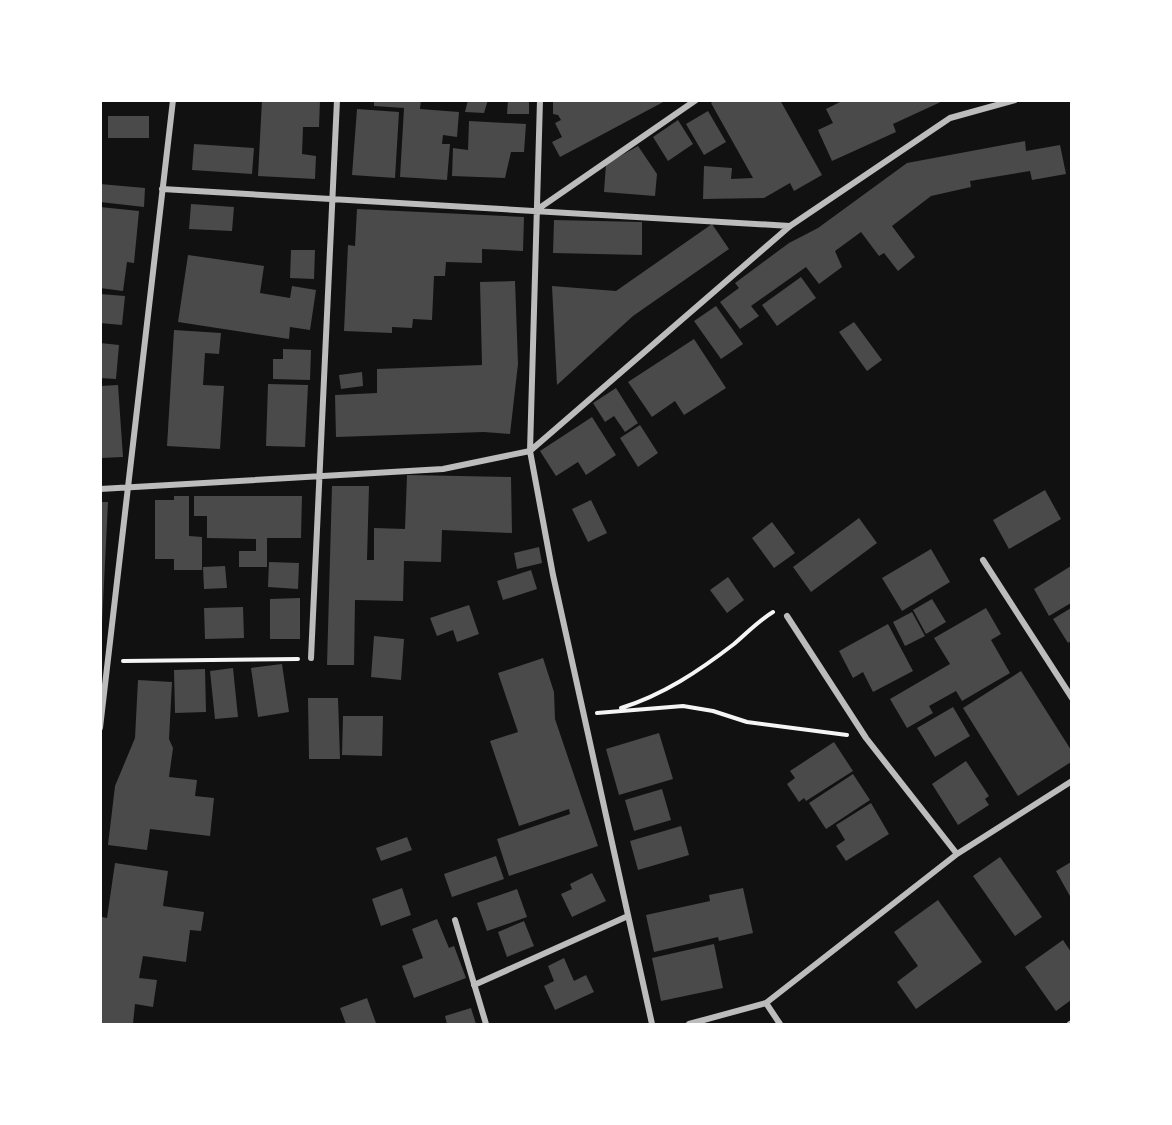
<svg xmlns="http://www.w3.org/2000/svg" width="1172" height="1125" font-family="Rubik,sans-serif">
	<rect width="100%" height="100%" fill="#111"/>
	<path fill="#4a4a4a" d="M262,100H320L319,127H303L302,154L316,156L315,179L258,176Z
		M374,100H421L420,109L459,112L457,137L443,135L442,144H450L447,180L400,177L404,108L374,106Z
		M468,100H488L484,113L465,112Z
		M508,100H529V114H507Z
		M553,100H667L560,157L552,142L562,137L555,123L561,120L558,115L553,114Z
		M715,100H780L822,175L794,191L790,183L764,198L703,199L704,166L732,168L731,179L753,178L711,103Z
		M844,100H945L893,124L896,132L832,161L818,130L833,123L826,109Z
		M357,109L399,112L395,178L352,175Z
		M708,111L726,142L704,155L686,124Z
		M108,116H149V138H108Z
		M678,120L693,144L668,161L653,137Z
		M469,121L526,124L524,152H511L505,178L452,176L453,148L468,150Z
		M1025,141L1026,151L1060,145L1066,174L1032,180L1030,171L970,181L971,187L931,196L892,226L915,257L898,271L884,253L879,256L861,232L835,251L842,267L819,284L806,267L751,306L759,316L740,329L720,302L739,288L735,283L789,243L818,228L907,163Z
		M194,144L254,148L252,174L192,170Z
		M638,146L657,174L655,196L604,192L606,164Z
		M100,184L145,188L144,207L100,202Z
		M191,204L234,207L232,231L189,229Z
		M100,207L139,211L134,263L127,262L123,291L100,288Z
		M357,209L524,217L523,251L482,249V263L446,262L445,276H434L432,320L413,319L412,328L392,327V333L344,331L348,245L355,246Z
		M554,220L642,222V255L553,253Z
		M712,224L729,249L633,316L557,385L552,286L616,291Z
		M291,250H315L314,279L290,278Z
		M188,255L264,266L260,293L290,298L292,286L316,290L310,330L290,327L289,339L178,322Z
		M801,277L816,298L777,326L762,305Z
		M515,281L518,364L510,434L484,432L336,437L335,395L377,393V369L482,365L480,282Z
		M100,294L125,296L122,325L100,323Z
		M716,306L743,344L721,359L694,321Z
		M854,322L882,360L867,371L839,332Z
		M174,330L221,333L219,354L205,353L203,385L224,386L220,449L167,446Z
		M694,339L726,388L684,415L675,401L652,417L628,382Z
		M100,343L119,345L116,379L100,378Z
		M283,349L311,350L310,380L273,379V359H283Z
		M362,372L363,386L341,389L339,375Z
		M268,384L308,385L305,447L266,446Z
		M118,385L123,457L100,458V386Z
		M616,388L638,423L625,432L614,416L605,422L593,403Z
		M592,417L616,455L586,475L578,462L556,476L540,451Z
		M640,425L658,453L638,467L620,438Z
		M407,475L511,477L512,533L442,530L441,562L404,561L403,601L355,600L354,665H327L332,486H369L367,560H374V528L405,529Z
		M1045,490L1061,519L1009,549L993,520Z
		M174,496H189V536L202,537V570H174V559H155V500H174Z
		M194,496H302L301,538H267V567H239V551H256V539L207,538V516H194Z
		M591,500L607,533L588,542L572,509Z
		M100,502H108L102,624H100Z
		M859,518L877,543L811,592L793,567Z
		M772,522L795,553L774,568L752,538Z
		M539,547L542,563L517,569L514,553Z
		M931,549L950,582L902,611L882,578Z
		M269,562L299,563L298,589L268,587Z
		M225,566L227,588L204,589L203,567Z
		M1071,566V603L1049,616L1034,589Z
		M531,570L537,589L503,600L497,581Z
		M728,577L744,600L727,613L710,590Z
		M300,598V639H270V599Z
		M932,599L946,622L926,634L913,610Z
		M469,605L479,634L457,642L453,630L437,636L430,618Z
		M243,607L244,638L205,639L204,608Z
		M986,608L1001,634L991,640L1010,673L962,701L956,691L929,706L933,713L907,728L890,699L950,664L934,638Z
		M1071,608V641L1068,643L1053,619Z
		M912,612L925,636L905,646L893,622Z
		M888,624L913,671L873,692L863,672L853,678L839,651Z
		M374,636L404,639L401,680L371,677Z
		M543,658L554,692L555,719L598,846L509,876L497,839L570,814L569,809L519,826L490,741L518,732L498,673Z
		M282,664L289,712L258,717L251,668Z
		M233,668L238,717L215,719L210,671Z
		M205,669L206,712L175,713L174,670Z
		M1021,671L1071,750V762L1018,796L963,708Z
		M138,680L172,682L169,739L173,748L169,777L197,780L195,796L214,798L210,836L150,829L147,850L108,845L115,786L135,738Z
		M308,698H338L340,759H309Z
		M953,707L970,736L935,757L917,728Z
		M343,716H383L382,756L342,755Z
		M659,733L673,779L619,795L606,749Z
		M834,742L853,771L806,801L804,798L799,802L787,784L795,778L790,771Z
		M966,761L989,796L985,799L989,805L958,825L932,784Z
		M853,774L870,800L826,829L809,803Z
		M662,789L671,820L634,831L625,800Z
		M871,803L889,834L846,861L836,846L845,840L836,825Z
		M681,826L689,855L638,870L630,841Z
		M407,837L412,850L381,861L376,848Z
		M496,856L504,879L452,897L444,874Z
		M1000,857L1042,917L1015,936L973,876Z
		M1071,862V898L1056,871Z
		M115,863L168,871L163,906L204,912L201,931L190,930L186,962L143,956L139,978L157,980L153,1007L135,1004L133,1024H100V930L102,917L107,918Z
		M592,873L606,901L572,917L561,894L572,889L570,884Z
		M402,888L411,915L381,926L372,899Z
		M743,888L753,933L719,941L718,937L654,952L646,915L710,901L709,895Z
		M517,889L527,917L487,931L477,903Z
		M938,900L982,962L916,1009L897,982L918,966L894,932Z
		M437,919L449,948L454,946L466,978L414,998L402,966L423,958L412,929Z
		M524,921L534,946L507,957L498,932Z
		M1063,940L1071,952V1000L1056,1011L1025,967Z
		M714,944L723,988L661,1001L652,958Z
		M564,958L574,981L586,975L594,992L555,1010L544,986L554,981L548,966Z
		M367,998L376,1023L346,1024L340,1008Z
		M471,1008L476,1024H447L445,1016Z"/>
	<g fill="none" stroke-linecap="round" stroke-linejoin="round">
		<path stroke="#f5f5f5" stroke-width="4" d="M123,661L298,659
			M621,708C663,695 699,671 734,644C747,633 758,621 773,612
			M597,713L683,706L713,711L747,722L847,735"/>
		<path stroke="#bcbcbc" stroke-width="6" d="M540,100L530,451L553,575L652,1024
			M162,189L790,226
			M538,209L696,100
			M100,489L443,469L530,451L790,226L950,118L1015,100
			M983,560L1072,698
			M787,616L866,738L957,854
			M311,658L337,100
			M100,728L173,100
			M455,920L486,1024
			M474,985L628,916
			M766,1003L780,1024
			M689,1024L766,1003L957,854L1072,781
			M1070,1024L1072,1023"/>
	</g>
	<rect width="1172" height="1125" fill="none" stroke="#ffffff" stroke-width="204"/>
</svg>
